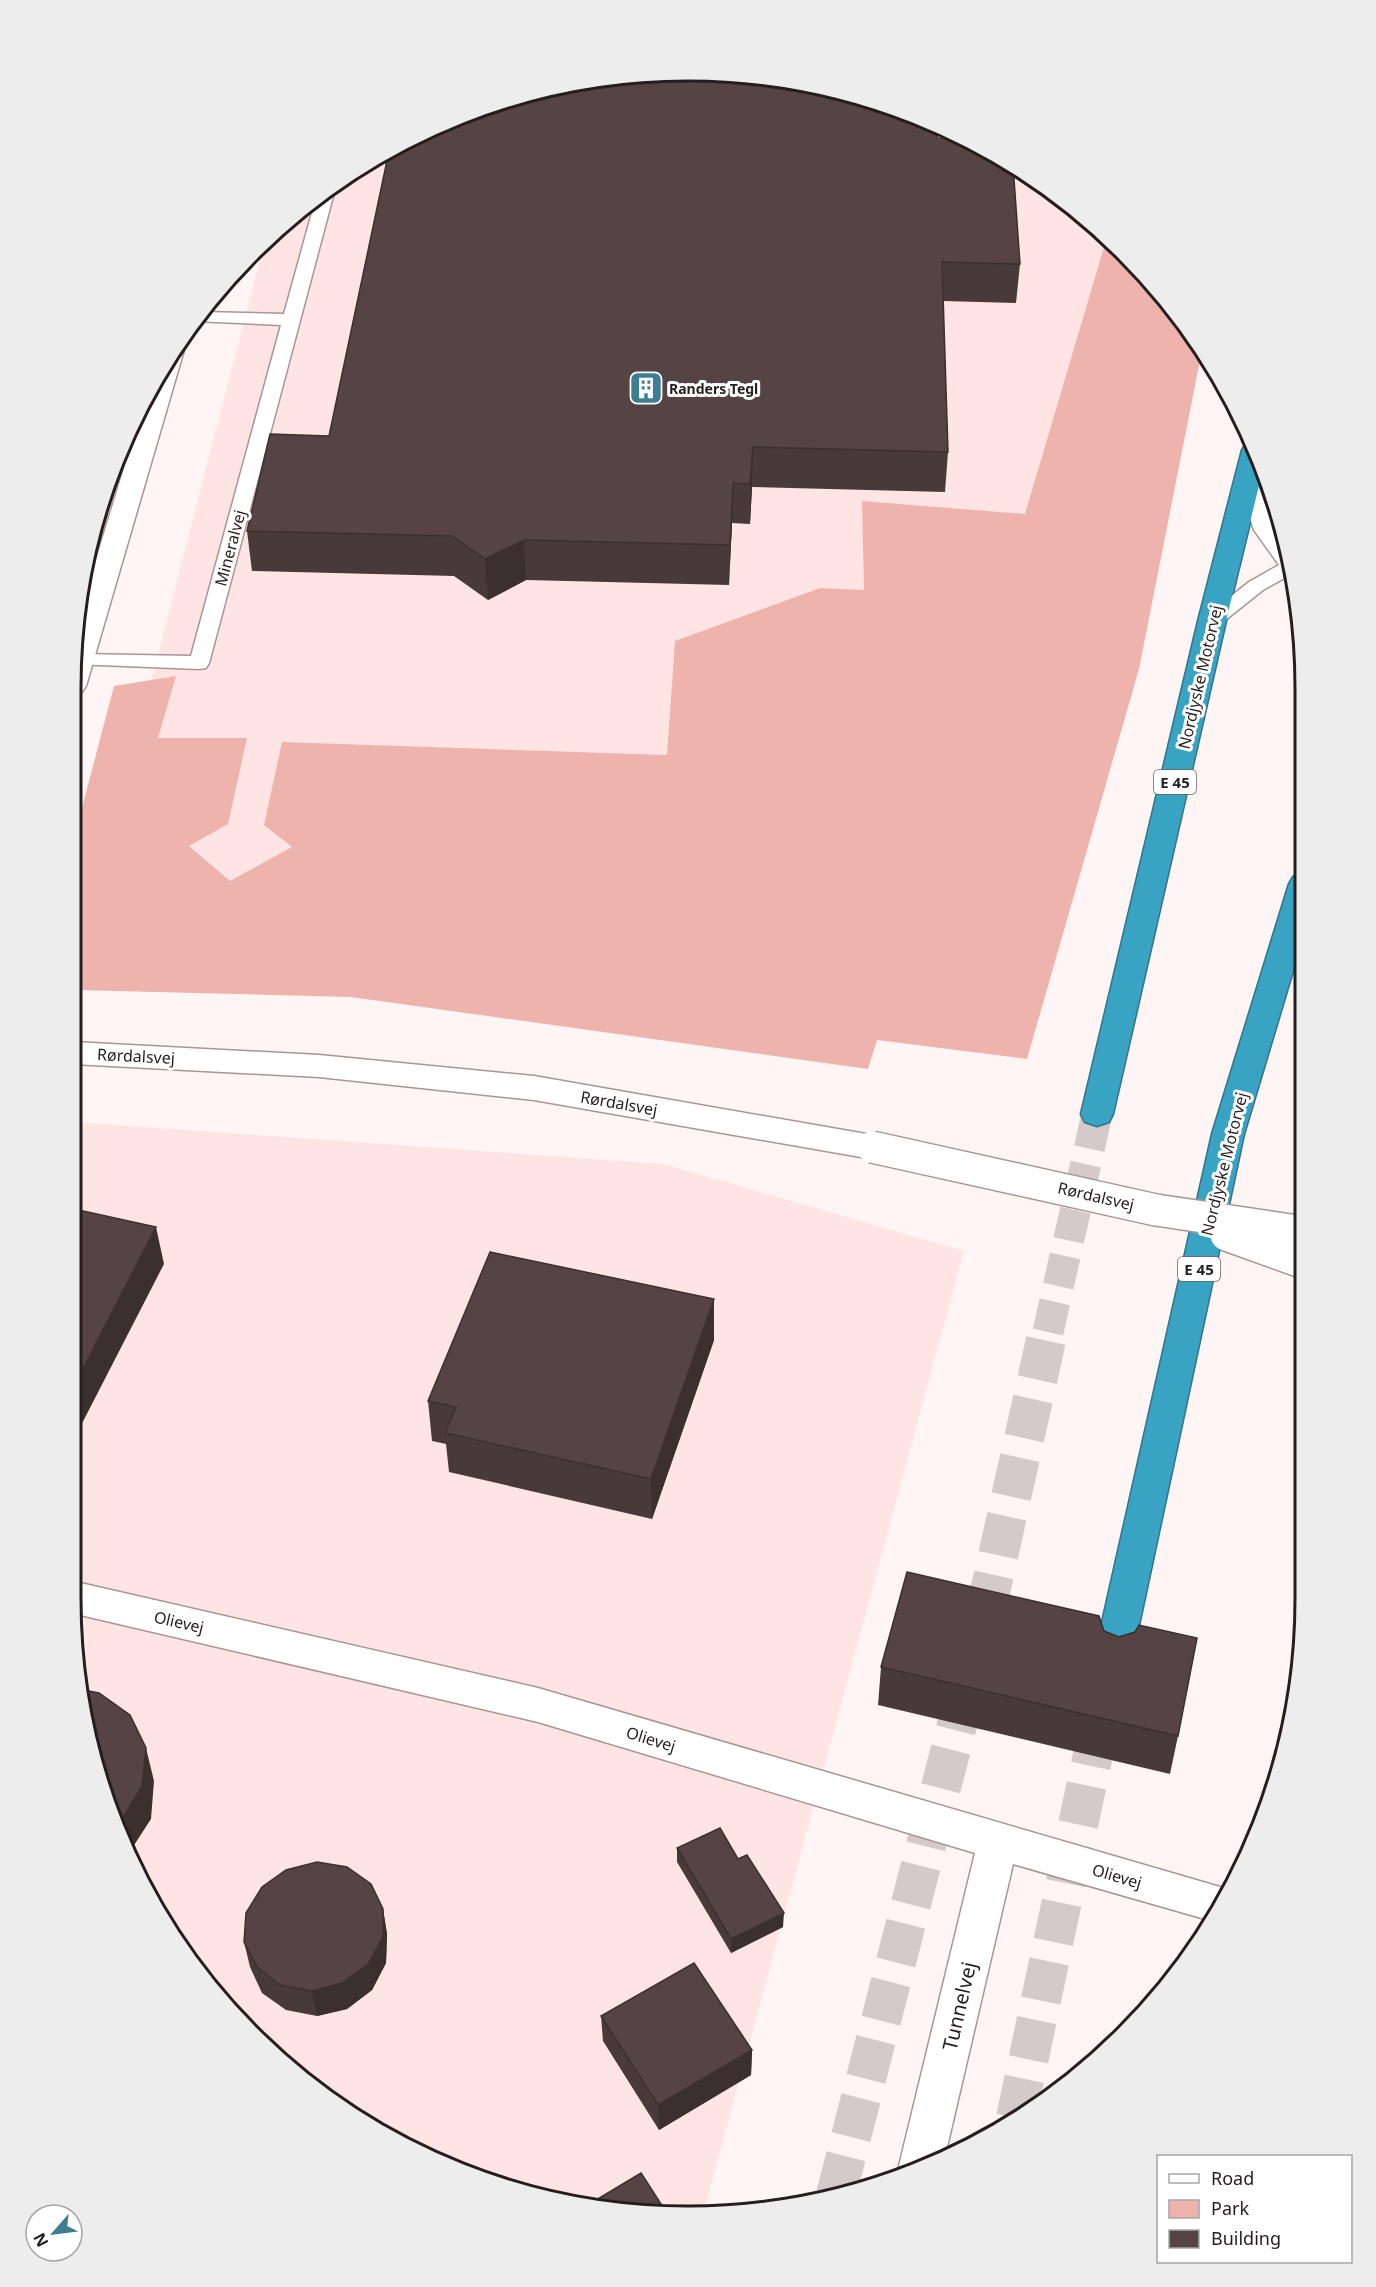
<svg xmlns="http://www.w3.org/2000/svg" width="1376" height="2287" font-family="'Noto Sans',sans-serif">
	<rect width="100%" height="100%" fill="#fef5f4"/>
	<path fill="#fee5e3" d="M688,71L809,82L925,118L1031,175L1106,240L871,1039L110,959L146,701L265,240L345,174L452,117L568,82Z
		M74,1122L664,1164L964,1251L703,2215L607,2211L490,2184L345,2112L252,2036L198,1975L134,1872L103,1797L76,1680Z"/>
	<path fill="#efb3ae" d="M1106,240L1152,281L1202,350L1139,669L1027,1059L877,1040L868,1069L351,997L76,990L73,986V842L114,686L176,676L158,738H247L228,824L189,846L230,881L292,847L264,825L282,742L667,755L675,641L820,588L864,590L862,501L1025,514Z"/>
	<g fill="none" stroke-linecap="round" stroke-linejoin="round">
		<path stroke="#d3cac9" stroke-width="31" stroke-dasharray="31 16" stroke-linecap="butt" d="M1048,1332L1097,1114"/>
		<path stroke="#d3cac9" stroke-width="40" stroke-dasharray="40 20" stroke-linecap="butt" d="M1016,2118L1102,1712
			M836,2195L982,1628L1048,1331"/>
		<defs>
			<path id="service" d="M333,185L335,189L209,663L206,668L199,669L74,664L72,658L74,656L81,654L191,656L281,325L194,321L202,312L284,314L316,198Z
				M1247,476L1254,478L1257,482L1274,530L1284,544L1290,575L1263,590L1219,625L1212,627L1205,625L1202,621L1205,617L1249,582L1279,565L1254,530L1237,482L1240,478Z"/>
			<path id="minor" d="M176,343L181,345L184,350L86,686L82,692L72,695V647L76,625L140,416Z
				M76,1582L538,1688L1227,1889L1212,1921L1013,1864L944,2160L901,2177L898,2170L975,1853L538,1722L76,1614Z"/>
			<path id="tertiary" d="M73,1042L319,1055L534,1076L872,1135L884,1138L889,1147L884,1156L872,1159L534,1100L319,1077L73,1064Z"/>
			<path id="motorway" d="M1252,443L1263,469L1226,621L1113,1114L1109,1122L1097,1126L1085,1122L1081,1114L1198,621L1242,450L1246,444Z
				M1304,874V934L1244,1134L1132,1658L1127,1669L1113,1674L1099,1669L1094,1658L1212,1134L1289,884L1293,877Z"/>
		</defs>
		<use href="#service" stroke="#a99594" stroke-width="3"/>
		<use href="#minor" stroke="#a99594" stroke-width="3"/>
		<use href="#tertiary" stroke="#a99594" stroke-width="3"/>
		<use href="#motorway" stroke="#32748a" stroke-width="3"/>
		<use href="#service" fill="#fff" fill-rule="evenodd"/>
		<use href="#minor" fill="#fff" fill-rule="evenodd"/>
		<use href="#tertiary" fill="#fff" fill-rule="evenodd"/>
		<use href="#motorway" fill="#39a3c4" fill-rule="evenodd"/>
		<defs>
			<path id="tertiary-bridge" d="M872,1147L1156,1210L1304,1232
				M1226,1235L1304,1263"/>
		</defs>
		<use href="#tertiary-bridge" stroke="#a99594" stroke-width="34" stroke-linecap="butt"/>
		<use href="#tertiary-bridge" stroke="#fff" stroke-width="31"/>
	</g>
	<path fill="#493a3a" d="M937,138L1020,264L1016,303L943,301L948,452L945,492L752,487L750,524L732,523L729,585L526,580L488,600L454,576L252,571L247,531L329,436Z
		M714,1299V1340L652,1519L449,1472L446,1444L432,1441L428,1401Z
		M1104,1631L1178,1736L1170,1774L878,1705L881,1667Z
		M677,1848L738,1859L783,1927L731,1953L677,1862Z
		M383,1909L387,1934L386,1963L372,1990L347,2009L317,2016L286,2010L262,1993L250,1967L244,1942Z
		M601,2016L752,2050L751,2075L659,2130L603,2041Z"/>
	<path fill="#3c302f" d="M753,447L752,487L750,524V484Z
		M733,483L732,523L729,585L730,545Z
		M524,540L526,580L488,600L485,559Z
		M156,1227L164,1264L75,1437V1384Z
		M714,1299V1340L652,1519L651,1479Z
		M146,1748L154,1781L151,1819L127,1856L115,1826Z
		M383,1909L387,1934L386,1963L372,1990L347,2009L317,2016L312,1991Z
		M784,1913L783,1927L731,1953V1939Z
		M752,2050L751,2075L659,2130L658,2105Z"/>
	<path fill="#554443" stroke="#3c302f" stroke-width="1.5" d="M688,70L809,82L925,118L937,124V138L964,139L1013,165L1020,264L942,262L948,452L753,447L750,484L733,483L730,545L524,540L485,559L452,536L247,531L270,434L329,436L389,151L452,117L568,82Z
		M74,1209L156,1227L75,1384Z
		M490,1252L714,1299L651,1479L445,1433L456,1407L428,1401Z
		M907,1572L1099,1616L1104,1631L1119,1637L1135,1632L1139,1625L1197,1638L1178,1736L881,1667Z
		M78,1689L99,1693L130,1715L146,1748L142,1786L120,1823L115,1826L103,1797Z
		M720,1828L738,1859L747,1855L784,1913L731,1939L677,1848Z
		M317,1862L347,1867L371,1884L383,1909V1937L368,1964L342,1983L312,1991L280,1985L257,1967L244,1942L246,1913L262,1887L286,1870Z
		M694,1963L752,2050L658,2105L601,2016Z
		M641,2173L668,2215L607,2211L586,2206Z"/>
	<defs>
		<symbol id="building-square" viewBox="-11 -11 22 22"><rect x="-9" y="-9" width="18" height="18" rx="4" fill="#3f7e92" stroke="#fff"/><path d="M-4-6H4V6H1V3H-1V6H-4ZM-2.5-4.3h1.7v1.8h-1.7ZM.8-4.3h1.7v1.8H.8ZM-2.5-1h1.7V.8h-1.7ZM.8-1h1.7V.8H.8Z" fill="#fff"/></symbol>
	</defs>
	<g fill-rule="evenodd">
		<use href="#building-square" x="627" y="369" width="38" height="38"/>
	</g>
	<g text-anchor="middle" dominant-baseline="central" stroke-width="6" stroke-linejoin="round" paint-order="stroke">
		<g font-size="14" font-weight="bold" fill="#261e1e" stroke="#fff" text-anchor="start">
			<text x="669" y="388">Randers Tegl</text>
		</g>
		<g fill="#fff" stroke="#676262" stroke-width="1.5">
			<rect x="1154" y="770" width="42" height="24" rx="4.5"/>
			<rect x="1178" y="1257" width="42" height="24" rx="4.5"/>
		</g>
		<g font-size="15" font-weight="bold" fill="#261e1e">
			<text x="1175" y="782">E 45</text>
			<text x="1199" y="1269">E 45</text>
		</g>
		<g font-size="16" fill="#261e1e" stroke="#fff">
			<text transform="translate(230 548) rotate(-75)">Mineralvej</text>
			<text transform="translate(1200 677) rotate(-77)">Nordjyske Motorvej</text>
			<text transform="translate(136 1056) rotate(3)">Rørdalsvej</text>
			<text transform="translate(619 1103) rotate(10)">Rørdalsvej</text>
			<text transform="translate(1224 1164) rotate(-76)">Nordjyske Motorvej</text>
			<text transform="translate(1096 1196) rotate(13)">Rørdalsvej</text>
			<text transform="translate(179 1622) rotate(13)">Olievej</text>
			<text transform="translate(651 1739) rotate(17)">Olievej</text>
			<text transform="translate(1117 1876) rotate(16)">Olievej</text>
		</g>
		<g font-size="20" fill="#261e1e" stroke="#fff">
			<text transform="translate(959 2006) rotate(-77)">Tunnelvej</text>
		</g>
	</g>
	<path d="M0 0H1376V2287H0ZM688 81H688A607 607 0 0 1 1295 688V1599A607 607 0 0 1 688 2206H688A607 607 0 0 1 81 1599V688A607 607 0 0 1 688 81Z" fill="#eeeded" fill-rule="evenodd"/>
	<path fill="none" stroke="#261e1e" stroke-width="3" d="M688 81H688A607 607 0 0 1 1295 688V1599A607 607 0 0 1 688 2206H688A607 607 0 0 1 81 1599V688A607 607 0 0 1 688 81Z"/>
	<rect x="1157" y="2155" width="195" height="108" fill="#ffffff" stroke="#a8a5a5" stroke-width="1.5"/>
	<rect x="1169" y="2174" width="30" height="9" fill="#ffffff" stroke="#a8a5a5" stroke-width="1.5"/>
	<text x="1211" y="2185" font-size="18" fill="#261e1e">Road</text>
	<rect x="1169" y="2200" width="30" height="18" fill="#efb3ae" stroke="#a8a5a5" stroke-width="1.5"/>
	<text x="1211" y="2215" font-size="18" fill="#261e1e">Park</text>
	<rect x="1169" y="2230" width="30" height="18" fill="#554443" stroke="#a8a5a5" stroke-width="1.5"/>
	<text x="1211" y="2245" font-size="18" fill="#261e1e">Building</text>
	<g transform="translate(54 2233) rotate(242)"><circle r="28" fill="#ffffff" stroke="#a8a5a5" stroke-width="1.5"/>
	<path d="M0-4.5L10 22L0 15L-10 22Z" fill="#3f7e92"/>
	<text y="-9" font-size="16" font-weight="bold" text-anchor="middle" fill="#261e1e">N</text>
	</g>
</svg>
